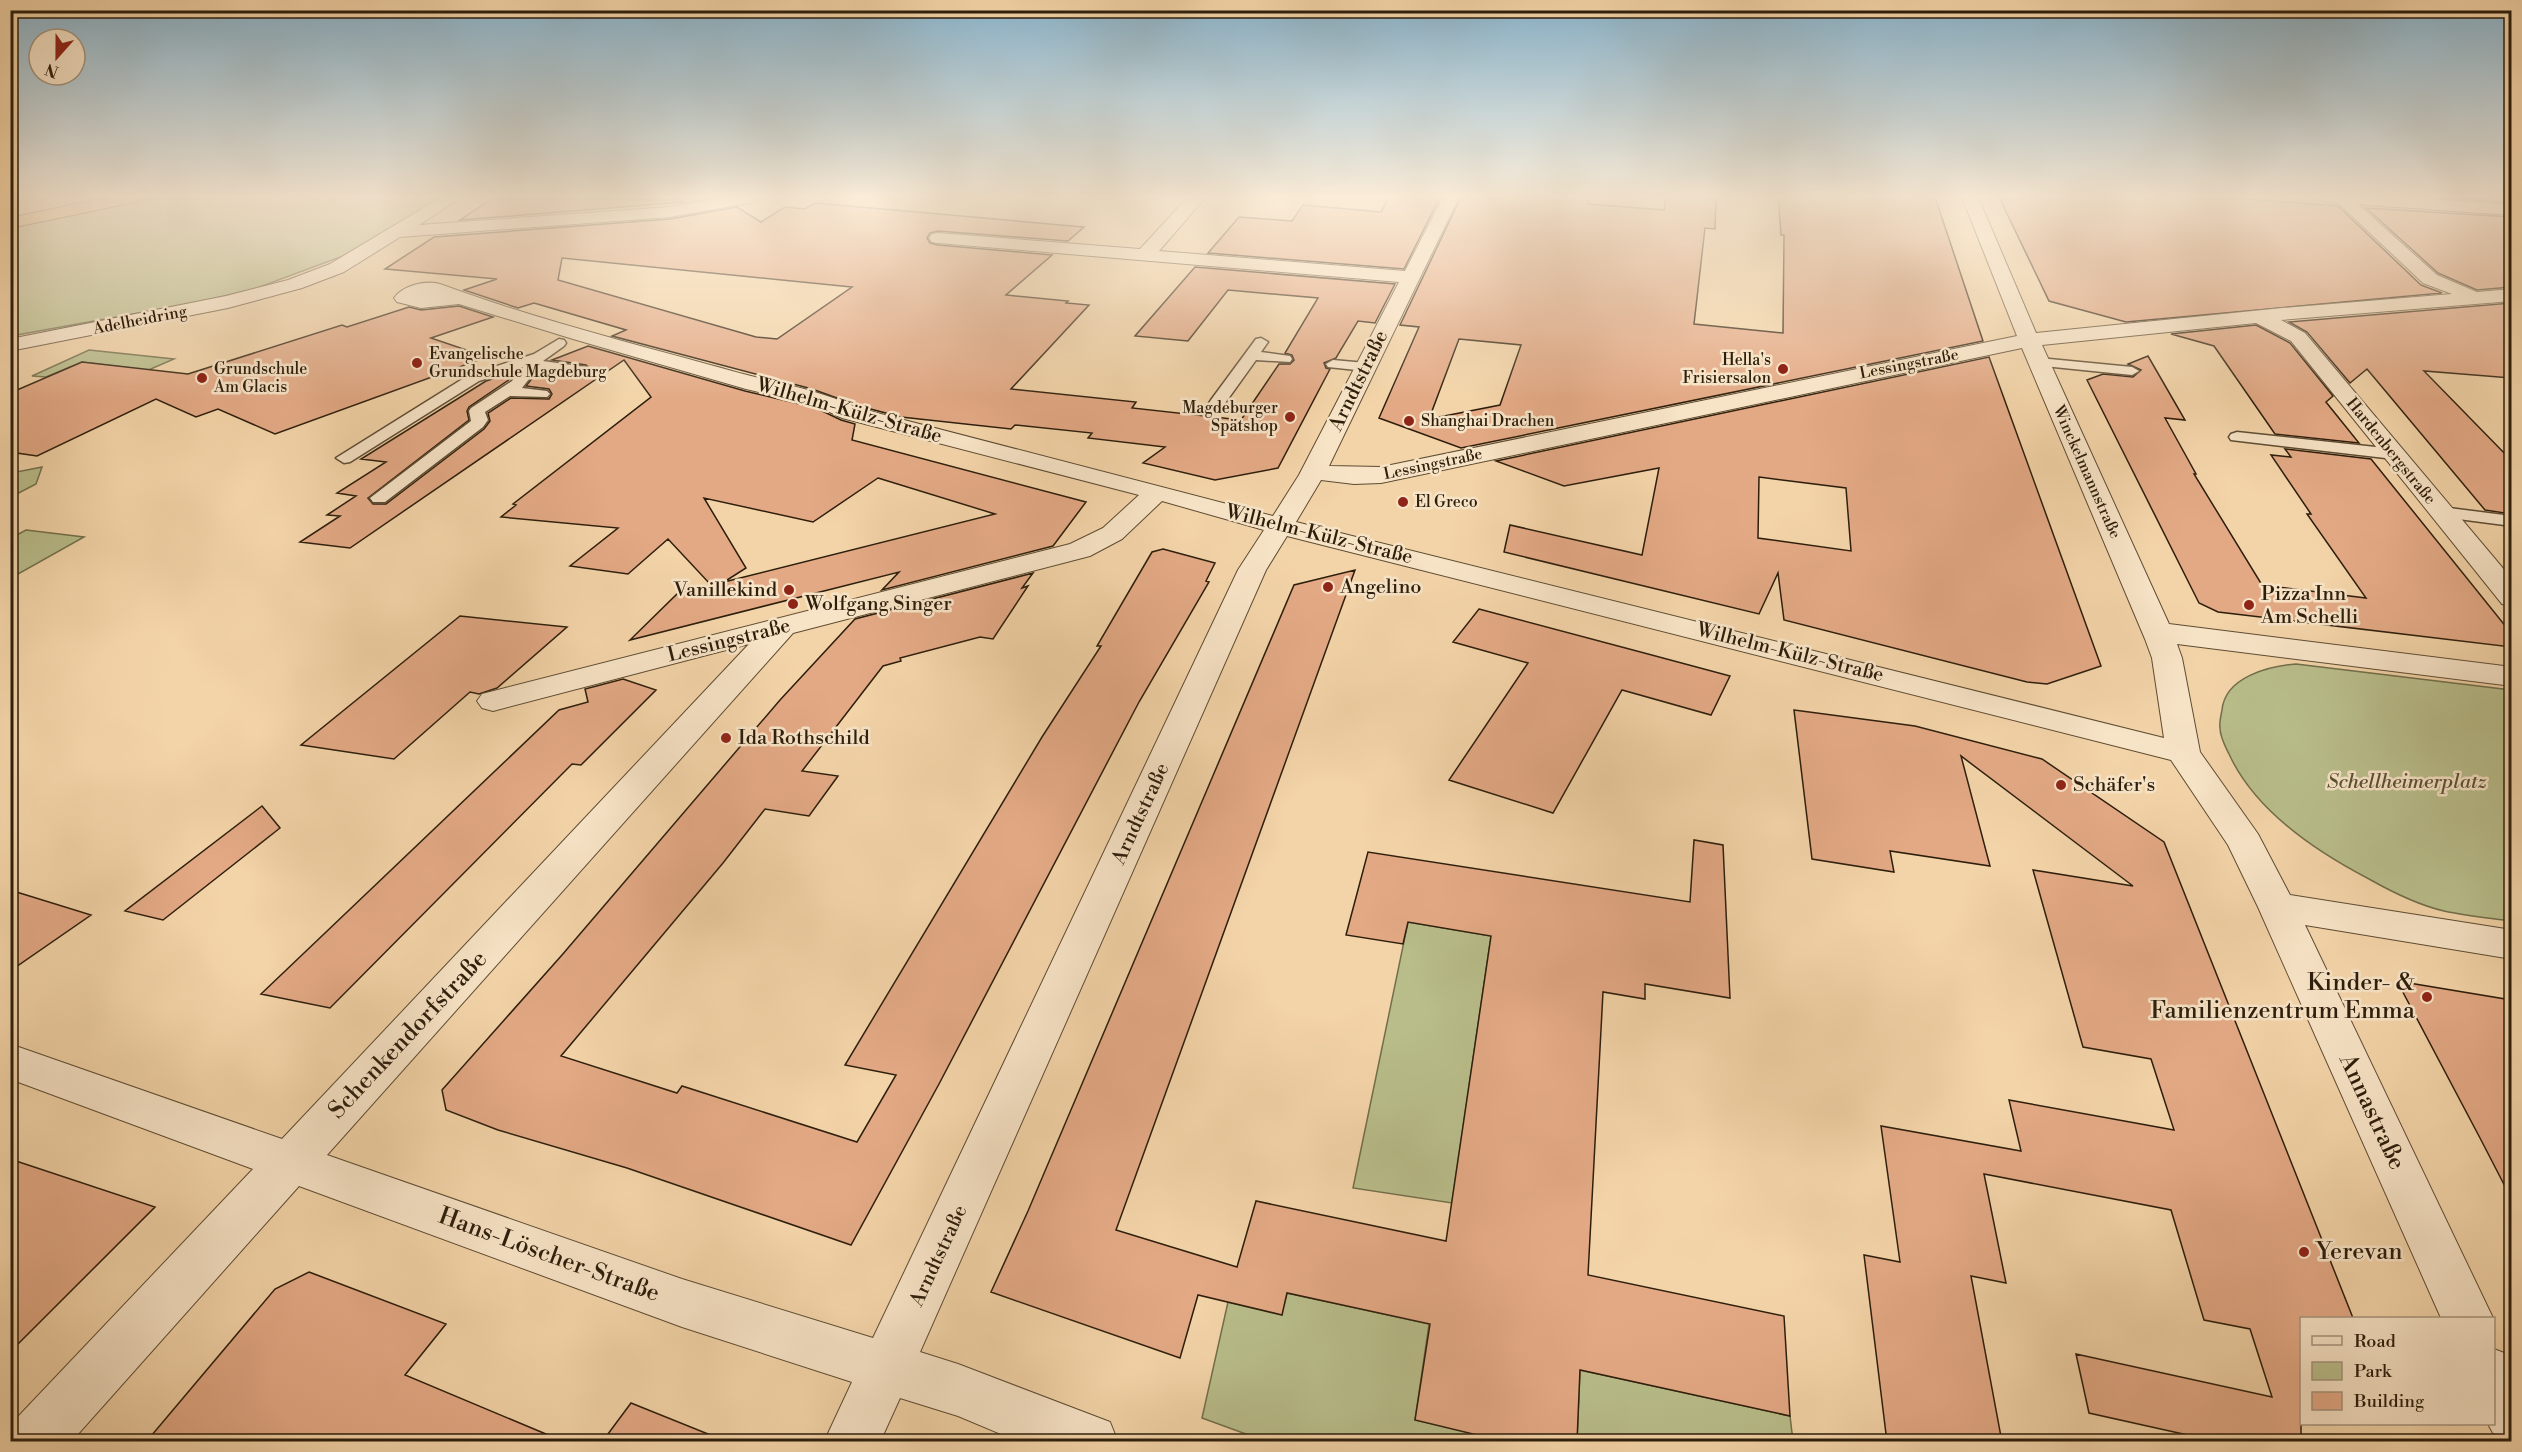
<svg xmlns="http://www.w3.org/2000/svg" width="2522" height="1452" font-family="'Libre Bodoni',serif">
	<rect width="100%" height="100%" fill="#f3d4a8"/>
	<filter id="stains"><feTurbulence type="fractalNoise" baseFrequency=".00333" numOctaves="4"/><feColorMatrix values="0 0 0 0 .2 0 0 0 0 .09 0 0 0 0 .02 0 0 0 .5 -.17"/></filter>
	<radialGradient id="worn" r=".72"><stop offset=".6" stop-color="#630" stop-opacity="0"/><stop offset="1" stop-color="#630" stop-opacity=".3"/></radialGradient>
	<path fill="#b8bd8a" stroke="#726e4b" stroke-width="1.5" d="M160,197H442L343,256L254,289L199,302L11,336V228Z
		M89,350L174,359L109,387L130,368L82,362L46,377L32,376Z
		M42,467L36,484L11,497V473Z
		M26,530L84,537L11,578V538Z
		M2296,664L2511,690V921C2489,918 2466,916 2444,911C2418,905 2392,892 2369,879C2315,851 2255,811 2229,754C2225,746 2220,737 2220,728C2219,722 2221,716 2222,710C2225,677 2269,666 2296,664Z
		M1408,922L1491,936L1452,1203L1353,1188Z
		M1287,1293L1429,1324L1415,1420L1508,1441H1265L1202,1418L1228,1302L1281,1314Z
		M1580,1370L1790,1416L1793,1441L1577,1442Z"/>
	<path fill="#e3a985" stroke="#2d1e0c" stroke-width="1.5" fill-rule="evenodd" d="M1389,197H1440L1404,269L1208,253L1239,217L1292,221L1303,205L1381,212Z
		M1461,197H1590L1588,204L1664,210L1666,197H1716L1715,229L1705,228L1694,324L1783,333L1784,235H1781L1778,197H1935L1983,341L1461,448L1379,418L1419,327L1400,325ZM1459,339L1521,345L1500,405L1429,419Z
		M1999,197H2221L2338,206L2421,285L2442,293L2126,322L2049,301Z
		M2440,197H2511V203Z
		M493,198L682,200L684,202L460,220Z
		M815,203L1084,227L1068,241L938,231L930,233L927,238L930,243L938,245L1052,255L1006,295L1068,301L1066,303L1089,305L1011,389L1136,402L1132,408L1241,420L1279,364H1290L1294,360L1292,355L1285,353L1318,298L1228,290L1188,341L1135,336L1195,267L1395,284L1375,323L1358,321L1336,358L1324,363L1326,368L1330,369L1278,468L1215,480L1143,463L1165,447L1088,438L1092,433L1015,425L1011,429L901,417L859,406L812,389L612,336L626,330L534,303L518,308L464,290L497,279L385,269L434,237L670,219L737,207L761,222L785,207L805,209ZM562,258L852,287L777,339L756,337L558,280Z
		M2366,208L2511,217V287L2477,290L2438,273Z
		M2511,303V378L2424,371L2511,460V514L2485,510L2367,369L2350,383L2307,332L2289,322Z
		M459,306L493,317L431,338L487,357L275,434L218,409L196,417L156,399L37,456L10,452V393L82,362L188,374L342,325L347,327L409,307L421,310Z
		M2256,325L2290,343L2333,396L2326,402L2359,443L2275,434L2214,346L2171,334Z
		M588,346L745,391L816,408L841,420L855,424L852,440L1086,502L1053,546L882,590L899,572L630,640L677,594L711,585L668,539L628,574L570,566L618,528L501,517L516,505L513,504L651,397L624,360L350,548L300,542L340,516L327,515L356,496L337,493L386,462L361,459L486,381L517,371L510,379L469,407L467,411L469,420L368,498L373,504H386L484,429L490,421L488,413L511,398L549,399L552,394L549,389L526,386L538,371L588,374L590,369L586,365L552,360ZM878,478L995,514L724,582L746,568L704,498L813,522Z
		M2148,356L2185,420L2165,418L2196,474H2194L2262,585L2366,598L2307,514H2311L2271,455L2291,457L2285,449L2371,459L2511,633V647L2218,612L2199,603L2087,380L2103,374L2133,377L2141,370L2128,364Z
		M1989,357L2101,666L2047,684L2027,682L1784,620L1778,573L1759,614L1504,552L1510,525L1642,555L1659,468L1564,486L1496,461ZM1759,477L1846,488L1851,551L1758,538Z
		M1163,549L1215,563L1206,581L1209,582L1139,702L939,1084L851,1245L627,1168L498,1130L446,1110L442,1090L562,955L780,700L855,619L1033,573L1022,588L1028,586L993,639L980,637L900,658L901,661L883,666L802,771L838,776L809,816L765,809L723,863L561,1056L677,1093L682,1086L857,1142L896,1075L845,1065L1042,737L1101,646H1097L1152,552Z
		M1355,570L1116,1230L1237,1267L1256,1201L1446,1241L1491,936L1408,922L1403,944L1346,935L1368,852L1690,902L1694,840L1723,845L1730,998L1645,984V999L1603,992L1588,1275L1784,1316L1790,1416L1580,1370L1577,1442H1506L1415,1420L1430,1324L1287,1293L1282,1315L1198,1295L1180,1358L991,1292L1028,1211L1294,585Z
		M1479,609L1648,654L1730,676L1711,715L1622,690L1553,813L1449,780L1528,663L1453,642Z
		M460,616L567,627L497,688L479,694L470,692L394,759L301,745Z
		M623,679L656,690L581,765L572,764L330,1008L261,994L559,710L588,702L585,689Z
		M1794,710L1915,726L2042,759L2164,842L2353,1318H2301V1442H2219L2089,1413L2076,1354L2272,1397L2250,1329L2204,1320L2171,1210L1984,1174L2006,1283L1971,1276L2002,1442H1887L1864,1255L1900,1262L1881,1126L2021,1151L2009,1100L2174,1130L2151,1059L2083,1047L2033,870L2133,886L1961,756L1990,866L1890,851L1894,872L1812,859Z
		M262,806L280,828L163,920L125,911Z
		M10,890L91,915L10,971Z
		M2397,981L2511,1000V1198L2480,1138Z
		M10,1159L155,1207L10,1352Z
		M309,1272L446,1324L405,1375L565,1442H146L275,1289Z
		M631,1403L723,1440V1442H602Z"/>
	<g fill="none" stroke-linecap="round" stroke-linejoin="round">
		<defs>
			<path id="lane" d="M1261,338L1268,342L1261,352L1290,356L1292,359L1290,362L1256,360L1223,406H1211L1209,403L1211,400L1256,339Z
				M559,339L564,340L566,343L564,346L543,361L586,367L588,370L586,373L537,369L522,388L547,391L550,394L547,397L510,396L485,412L488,420L483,427L385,502H373L370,498L471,421L469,411L471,408L512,381L523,367L479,381L350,462L344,463L336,458L469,375L534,354Z
				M2039,358L2132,367L2139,371L2132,375L2034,365L2032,362L2034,359Z
				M1333,360L1366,363L1373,367L1366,371L1328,367L1326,364Z
				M2237,432L2394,449L2402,454L2394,459L2231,440L2229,437L2231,434Z
				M2441,507L2512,516V526L2435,516L2432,512L2435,508Z"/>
			<path id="street" d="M442,197H462L419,225L670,207L723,197H762L754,202L670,217L400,237L344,272L302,288L228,308L10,351V339L226,296L288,280L330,264Z
				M1188,197L1204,199L1159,251L1405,271L1443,197H1459L1329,466L1381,467L2017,336L1962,197H1978L2036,333L2282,308L2452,294L2423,283L2332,197H2350L2437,275L2477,292L2512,289V301L2281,320L2305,333L2512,579V607L2502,604L2291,341L2256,323L2042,345L2169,624L2512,667V686L2177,644L2182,658L2200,752L2258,834L2290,895L2512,930V959L2305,925L2493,1318H2441L2258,907L2228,845L2171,760L1287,536L1266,570L920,1352L958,1364L1110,1422L1118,1442H1020L958,1416L900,1398L880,1442H824L852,1382L682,1327L299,1186L71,1442H10V1429L13,1422L253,1169L10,1079V1044L282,1139L749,644L493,711L482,708L477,701L482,694L1070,544L1103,528L1139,495L842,418L817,406L746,389L573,339L459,304L421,308L397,302L394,298C403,285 425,280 440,284C535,319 634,344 732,371C774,383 818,389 858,408L1273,516L1299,475L1399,282L938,243L932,242L929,238L932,234L938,233L1140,249ZM2022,348L2145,639L2152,658L2164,738L1296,522L1321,480L1354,484L1381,483ZM1162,501L1264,530L1238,570L873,1338L682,1279L327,1155L793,633L1090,556L1122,539Z
				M2494,1349L2512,1356V1441L2493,1433L2488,1424H2494Z"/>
			<path id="secondary" d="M2317,197H2403L2512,205V215L2325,202Z"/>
			<path id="highway" d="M109,197H143L135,202L10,228V218Z"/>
		</defs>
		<use href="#lane" stroke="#5e4c33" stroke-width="3"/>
		<use href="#street" stroke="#5e4c33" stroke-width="2"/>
		<use href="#secondary" stroke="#2d1e0c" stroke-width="2"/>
		<use href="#highway" stroke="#2d1e0c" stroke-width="2"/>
		<use href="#lane" fill="#f7e3c6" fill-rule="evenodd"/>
		<use href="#street" fill="#f7e3c6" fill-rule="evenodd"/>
		<use href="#secondary" fill="#f7e3c6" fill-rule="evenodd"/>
		<use href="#highway" fill="#eaba74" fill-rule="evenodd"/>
	</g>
	<linearGradient id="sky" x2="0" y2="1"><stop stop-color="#89b6d0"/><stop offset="0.49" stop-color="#faecd8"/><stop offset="1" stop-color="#faecd8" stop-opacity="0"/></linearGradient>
	<rect width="2522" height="401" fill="url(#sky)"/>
	<g fill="#8f2418" stroke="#f7e3c6" stroke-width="2">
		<circle cx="417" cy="363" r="6"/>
		<circle cx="1783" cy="369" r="6"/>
		<circle cx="202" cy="378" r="6"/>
		<circle cx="1290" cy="417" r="6"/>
		<circle cx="1409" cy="421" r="6"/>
		<circle cx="1403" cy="502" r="6"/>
		<circle cx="1328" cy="587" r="6"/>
		<circle cx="789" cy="590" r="6"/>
		<circle cx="793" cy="604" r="6"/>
		<circle cx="2249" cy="605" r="6"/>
		<circle cx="726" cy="738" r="6"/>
		<circle cx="2061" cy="785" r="6"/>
		<circle cx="2427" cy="997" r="6"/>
		<circle cx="2304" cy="1252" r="6"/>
	</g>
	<g text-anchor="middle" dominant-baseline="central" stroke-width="5" stroke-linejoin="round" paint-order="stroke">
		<g font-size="16" fill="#2d1e0c" stroke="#f7e3c6">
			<text transform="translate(140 320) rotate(-11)">Adelheidring</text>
			<text transform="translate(1909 364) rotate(-11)">Lessingstraße</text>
			<text transform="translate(2391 451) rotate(51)">Hardenbergstraße</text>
			<text transform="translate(1433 464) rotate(-12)">Lessingstraße</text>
			<text transform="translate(2087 472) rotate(66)">Winckelmannstraße</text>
		</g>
		<g font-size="16" fill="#2d1e0c" stroke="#f7e3c6" text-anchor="start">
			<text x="429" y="354">Evangelische<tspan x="429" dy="18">Grundschule Magdeburg</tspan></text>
			<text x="1771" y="360" text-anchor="end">Hella's<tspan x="1771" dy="18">Frisiersalon</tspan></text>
			<text x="214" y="369">Grundschule<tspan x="214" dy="18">Am Glacis</tspan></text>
			<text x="1278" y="408" text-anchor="end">Magdeburger<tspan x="1278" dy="18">Spätshop</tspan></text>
			<text x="1421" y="421">Shanghai Drachen</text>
			<text x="1415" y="502">El Greco</text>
		</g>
		<g font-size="20" fill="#2d1e0c" stroke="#f7e3c6">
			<text transform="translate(1359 381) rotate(-64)">Arndtstraße</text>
			<text transform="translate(849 411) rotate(16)">Wilhelm-Külz-Straße</text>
			<text transform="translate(1319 535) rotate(14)">Wilhelm-Külz-Straße</text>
			<text transform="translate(729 641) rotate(-14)">Lessingstraße</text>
			<text transform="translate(1790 653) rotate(14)">Wilhelm-Külz-Straße</text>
			<text transform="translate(1141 814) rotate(-65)">Arndtstraße</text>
			<text transform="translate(939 1256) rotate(-65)">Arndtstraße</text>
		</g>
		<g font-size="20" fill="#2d1e0c" stroke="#f7e3c6" text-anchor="start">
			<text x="1340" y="587">Angelino</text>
			<text x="777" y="590" text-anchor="end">Vanillekind</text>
			<text x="2261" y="594">Pizza Inn<tspan x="2261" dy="23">Am Schelli</tspan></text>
			<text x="805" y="604">Wolfgang Singer</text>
			<text x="738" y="738">Ida Rothschild</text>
			<text x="2073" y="785">Schäfer's</text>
		</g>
		<g font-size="20" font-style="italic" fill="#574e32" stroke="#f7e3c6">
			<text x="2407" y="782">Schellheimerplatz</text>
		</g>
		<g font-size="24" fill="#2d1e0c" stroke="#f7e3c6" text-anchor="end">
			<text x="2415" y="983">Kinder- &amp;<tspan x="2415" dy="28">Familienzentrum Emma</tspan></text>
			<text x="2316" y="1252" text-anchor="start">Yerevan</text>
		</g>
		<g font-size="24" fill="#2d1e0c" stroke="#f7e3c6">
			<text transform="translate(408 1035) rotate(-47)">Schenkendorfstraße</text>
			<text transform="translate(2372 1112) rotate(65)">Annastraße</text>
			<text transform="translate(549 1255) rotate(20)">Hans-Löscher-Straße</text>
		</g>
	</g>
	<rect width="2522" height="1452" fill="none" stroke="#f3d4a8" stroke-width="36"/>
	<rect x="12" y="12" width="2498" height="1428" fill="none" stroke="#2d1e0c" stroke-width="3"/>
	<rect x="18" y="18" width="2486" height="1416" fill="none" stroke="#2d1e0c" stroke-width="1.5"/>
	<rect x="2300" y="1317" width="195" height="108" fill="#f7e3c6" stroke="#a6947c" stroke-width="1.5"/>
	<rect x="2312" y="1336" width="30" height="9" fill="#f7e3c6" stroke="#a6947c" stroke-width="1.5"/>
	<text x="2354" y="1347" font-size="18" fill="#2d1e0c">Road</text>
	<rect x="2312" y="1362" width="30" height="18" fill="#b8bd8a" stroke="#a6947c" stroke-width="1.5"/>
	<text x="2354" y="1377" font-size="18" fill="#2d1e0c">Park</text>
	<rect x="2312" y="1392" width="30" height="18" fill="#e3a985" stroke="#a6947c" stroke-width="1.5"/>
	<text x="2354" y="1407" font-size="18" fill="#2d1e0c">Building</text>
	<g transform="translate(57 57) rotate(201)"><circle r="28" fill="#f7e3c6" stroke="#a6947c" stroke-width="1.5"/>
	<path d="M0-4.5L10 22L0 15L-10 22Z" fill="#8f2418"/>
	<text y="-9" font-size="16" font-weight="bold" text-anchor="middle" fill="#2d1e0c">N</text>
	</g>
	<rect width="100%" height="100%" filter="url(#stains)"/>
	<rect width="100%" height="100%" fill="url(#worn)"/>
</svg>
